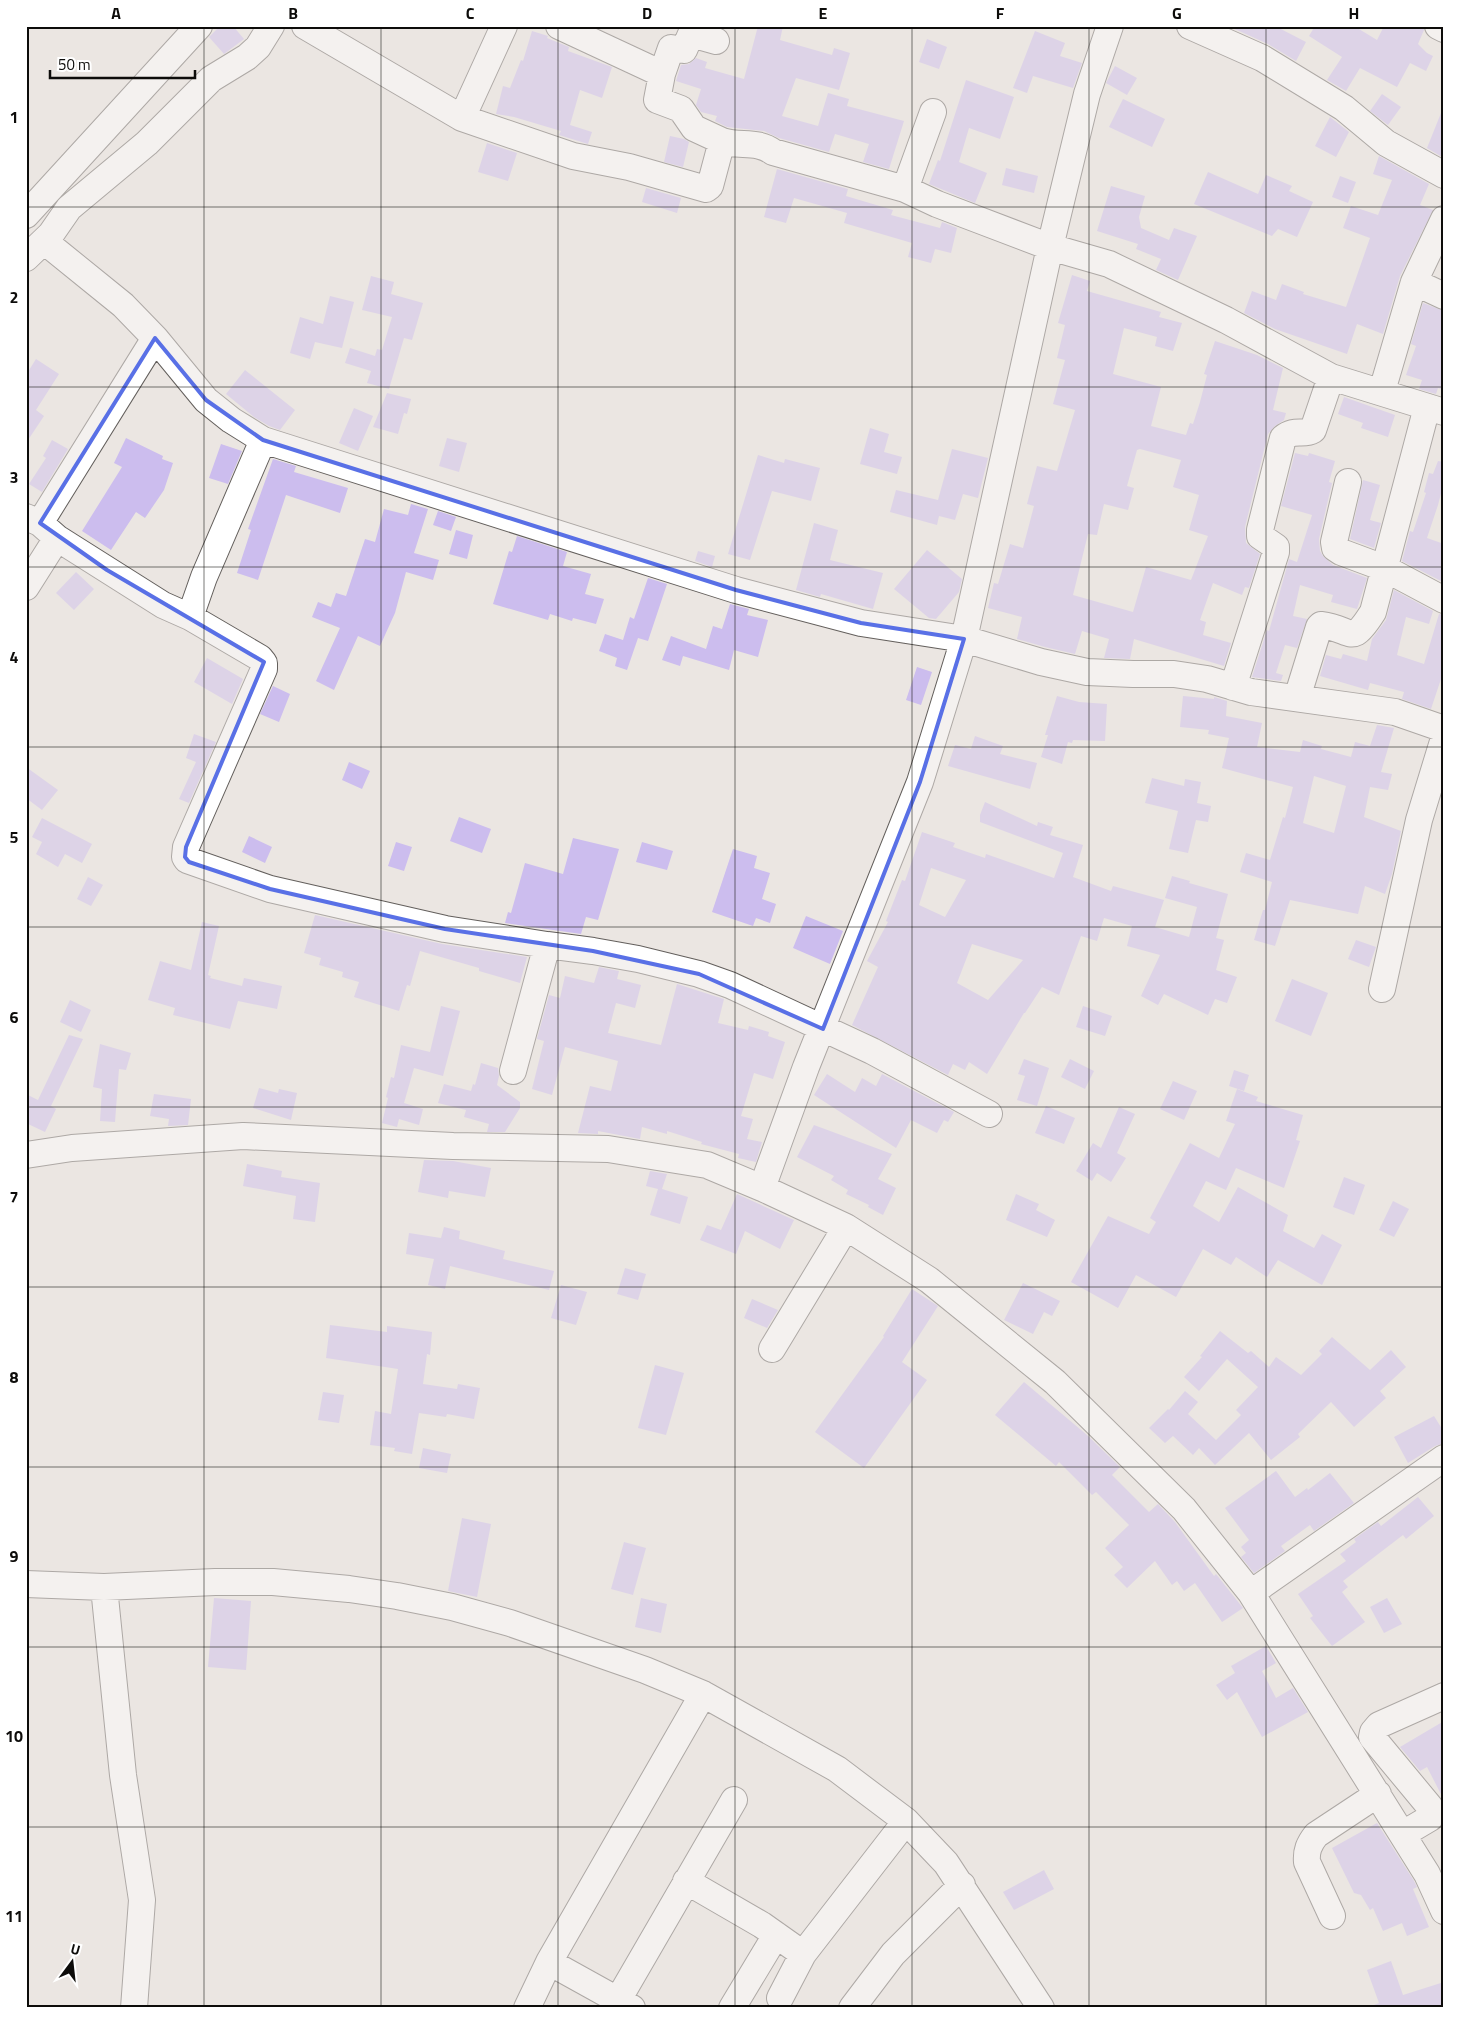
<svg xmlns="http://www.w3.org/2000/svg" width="1470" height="2034" font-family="'Titillium Web',sans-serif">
	<rect width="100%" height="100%" fill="#ebe6e2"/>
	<path fill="#ccbdee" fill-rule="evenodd" d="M220,26H233L244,39L224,54L209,37Z
		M758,26H783L780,40L832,55L834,48L850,53L839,90L796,78L782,116L818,126L828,93L849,99L847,106L904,121L889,169L863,162L869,144L835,134L829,152L779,138L764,131L727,127L715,121L717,116L701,112L696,105L701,89L676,81L681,65L689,64L696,58L707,62L705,68L744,79Z
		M1228,26H1275L1306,42L1296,61L1268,44Z
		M1315,26H1354L1377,40L1384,26H1423L1424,30L1418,44L1427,53L1433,56L1426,71L1410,63L1397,87L1360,68L1346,91L1327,80L1342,57L1309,36Z
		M532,31L548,36L547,38L569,47L568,51L612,67L602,98L580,90L570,125L592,132L588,144L559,135L561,131L514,117L496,114L503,86L510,88L521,60L523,61Z
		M1035,31L1065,43L1060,56L1082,63L1073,88L1033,76L1027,93L1013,88Z
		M927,39L947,47L939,69L919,62Z
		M1115,66L1137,78L1127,95L1106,83Z
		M966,80L1014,97L1000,139L969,128L959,162L987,173L975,203L929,184L938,160L940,161Z
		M1382,94L1401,107L1388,125L1370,111Z
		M1123,99L1165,119L1152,147L1109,127Z
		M1443,108H1444V158L1427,148Z
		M1330,117L1349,132L1336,157L1315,146Z
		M670,136L684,139L689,142L683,167L664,162Z
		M487,143L517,153L508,181L478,172Z
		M1379,156L1429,184L1420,205L1433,210L1400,276L1383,334L1357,324L1347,354L1275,329L1244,313L1252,291L1276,300L1282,284L1304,292L1303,294L1346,307L1370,238L1343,228L1351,206L1378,215L1392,180L1373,174Z
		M1006,168L1038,176L1034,193L1002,185Z
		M777,169L848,189L846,196L893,210L891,215L940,228L942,222L957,228L951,253L935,249L931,263L908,257L912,243L844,223L847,213L794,198L786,223L764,217Z
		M1208,172L1258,194L1266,175L1292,186L1289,191L1313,202L1297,237L1278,229L1272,236L1194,204Z
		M1340,176L1356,182L1348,203L1332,197Z
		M1111,186L1145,196L1139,217L1141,228L1169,240L1174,228L1197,236L1178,280L1156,270L1161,259L1136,249L1138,244L1097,231Z
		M646,188L681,198L677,213L642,202Z
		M1072,275L1090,281L1087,291L1161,312L1159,317L1182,323L1173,351L1155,346L1157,337L1124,328L1113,374L1161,387L1151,426L1186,435L1190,423L1193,424L1200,402L1207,375L1204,374L1215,341L1257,355L1283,368L1273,410L1286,413L1284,420L1275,426L1268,434L1245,527L1246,543L1260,554L1249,588L1245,587L1242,595L1213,583L1200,620L1206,622L1203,635L1231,643L1224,666L1134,639L1130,659L1104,658L1109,639L1082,631L1075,654L1045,647L1017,639L1022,617L988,608L994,583L998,584L1010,544L1023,548L1034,506L1027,504L1037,466L1057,471L1075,410L1053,404L1065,360L1057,358L1065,325L1058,323ZM1140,449L1181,460L1173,487L1199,495L1189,530L1208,536L1191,580L1146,567L1133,612L1073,595L1088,534L1097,535L1104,504L1128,510L1134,488L1127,486L1137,450Z
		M371,276L394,282L391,294L423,303L412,340L404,338L389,389L367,383L371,371L345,363L350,348L375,356L377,349L382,350L392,317L362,310Z
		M330,296L354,302L342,348L315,342L310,359L290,353L300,317L323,324Z
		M1423,303L1444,311V390L1438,388L1436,394L1419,389L1422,380L1406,375L1416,346L1411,344Z
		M36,359L59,374L36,410L44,416L26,443V375Z
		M245,370L295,410L280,430L269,426L254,417L226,394Z
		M387,393L411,399L407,414L404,413L398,434L373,427Z
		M1344,397L1395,415L1388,437L1361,428L1363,423L1338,414Z
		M354,408L373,416L358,451L339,443Z
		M870,428L889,434L884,452L902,457L897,474L860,464Z
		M126,438L163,456L162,459L173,463L164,490L145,518L136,512L111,550L82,531L122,467L114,463Z
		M447,438L467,443L459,472L439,466Z
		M52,440L68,449L42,492L29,484L46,458L43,456Z
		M221,444L242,451L228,484L209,478Z
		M952,449L988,458L978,498L963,494L955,520L939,516L937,525L890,512L896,490L938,500Z
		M1295,453L1308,456L1309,453L1335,461L1329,482L1332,483L1319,539L1320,551L1323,556L1333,565L1367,578L1357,609L1331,602L1333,595L1300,585L1293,616L1307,619L1297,648L1285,645L1276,673L1283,675L1281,681L1252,677L1267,630L1269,631L1289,559L1297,562L1312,515L1281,506Z
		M758,455L784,463L785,459L820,468L811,501L772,491L750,560L728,554Z
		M273,459L296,466L294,472L348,488L340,513L286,495L258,580L237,573L251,530L248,529Z
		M1438,461L1444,462V482L1438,505L1427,538L1444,544L1443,582L1402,561L1410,531L1413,532L1426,493L1424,492L1429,473L1433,474Z
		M1363,480L1380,485L1370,520L1381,523L1374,548L1350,539Z
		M411,504L428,509L414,553L439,560L433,580L406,572L395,613L380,646L358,636L334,690L316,681L340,628L312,617L318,602L331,607L336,593L346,596L365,539L375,542L384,509L408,515Z
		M438,511L456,517L451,531L433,525Z
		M814,523L838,530L830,560L883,573L873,609L821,594L820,597L796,590Z
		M456,530L473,535L467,559L449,554Z
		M517,536L567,552L563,566L591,574L585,594L604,599L596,624L573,618L572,621L550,614L548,620L493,604L509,551L512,552Z
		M927,550L962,579L959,592L936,619L929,618L894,589Z
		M698,551L715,556L712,567L695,561Z
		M76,572L94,589L74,610L56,593Z
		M648,578L667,584L648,641L638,638L627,670L615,666L617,658L599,651L605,634L623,640L630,617L634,619Z
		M1394,590L1433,611L1429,624L1406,617L1397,655L1424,664L1439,614L1444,615V670L1431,709L1402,699L1404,692L1370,683L1368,690L1320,676L1326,655L1341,659L1343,654L1367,661L1372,639L1386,620Z
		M730,604L749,609L747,615L768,620L758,657L734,650L729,670L683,656L680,666L662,660L671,636L706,649L713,626L722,629Z
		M207,658L243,679L232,704L194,682Z
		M917,667L932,672L921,705L906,700Z
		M273,686L290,694L279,722L260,714Z
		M1057,696L1079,702L1107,704L1105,741L1073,740L1072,743L1068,742L1062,764L1041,757L1048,735H1045Z
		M1183,696L1214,699V697L1227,701L1226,716L1262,723L1257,747L1300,752L1303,740L1322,746L1321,749L1351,757L1355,742L1370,746L1377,725L1394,728L1381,772L1392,774L1388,790L1370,787L1364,817L1401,831L1392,874L1385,894L1365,886L1358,914L1290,900L1275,946L1254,940L1263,910H1265L1272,882L1240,872L1246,853L1270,860L1283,817L1285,818L1293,787L1222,768L1229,738L1208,734L1209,730L1180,727ZM1314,776L1346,786L1334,833L1303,823Z
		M194,734L216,742L189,803L179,799L196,762L186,758Z
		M975,736L1003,746L1000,754L1037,763L1030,789L948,766L955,745L971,749Z
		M349,762L370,771L362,789L342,780Z
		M26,767L58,790L42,810L26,798Z
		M1152,778L1184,786L1185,779L1201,782L1197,803L1211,806L1208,822L1196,820L1188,853L1169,849L1178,811L1145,803Z
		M985,802L1037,826L1038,822L1053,827L1050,835L1083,845L1073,877L1111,891L1113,886L1164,900L1155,927L1189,937L1197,907L1165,898L1172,876L1190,881L1189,883L1228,894L1216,938L1224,940L1216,970L1237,977L1227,1003L1215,999L1208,1015L1164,994L1158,1005L1141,996L1160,955L1127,946L1132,926L1104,918L1097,941L1081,936L1059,995L1042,987L1025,1013H1024L987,1074L969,1062L965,1070L953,1064L948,1075L852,1025L878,967L867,961L888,922L886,921L902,880L905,881L922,832L955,843L953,847L985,858L986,854L1054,878L1063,853L980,822V815ZM931,868L966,880L945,917L919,905ZM972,944L1023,960L988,1000L957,983Z
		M459,817L491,829L482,853L450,841Z
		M42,818L92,844L82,863L65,854L58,867L36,854L42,842L32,837Z
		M249,836L272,847L265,863L242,852Z
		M573,838L619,849L598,920L586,917L581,934L505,923L508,912L511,913L525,863L563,874Z
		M396,842L412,847L404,871L388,866Z
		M642,842L673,851L667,870L636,862Z
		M733,849L757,856L754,868L770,873L762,899L776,904L770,923L756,918L753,926L712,912Z
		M88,877L103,885L91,906L77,899Z
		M315,915L442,944L527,957L520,983L479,971V968L420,951L410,986L407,985L399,1011L354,997L359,982L342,977L343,972L319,965L321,958L304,953Z
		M806,916L843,931L830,964L793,948Z
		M202,922L219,926L208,975L211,976L210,978L242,986L244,978L282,986L277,1009L238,1001L230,1029L173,1015L175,1008L148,1000L160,961L191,970Z
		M1356,940L1376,947L1369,967L1348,959Z
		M599,967L619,971L617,979L641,985L635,1008L616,1003L608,1033L661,1045L677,984L724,999L718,1023L748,1030L749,1026L769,1032L768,1036L785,1042L773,1079L754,1073L741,1116L753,1119L747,1139L762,1142L756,1162L738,1158L739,1154L701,1144L702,1142L667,1131V1134L642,1127L640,1139L598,1131V1134L578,1133L590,1086L611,1091L618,1061L565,1047L552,1095L532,1089L544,1041L537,1039L549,995L560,998L565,976L594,983Z
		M1292,979L1328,993L1311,1036L1275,1021Z
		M70,1000L91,1010L81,1032L60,1022Z
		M441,1006L460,1011L443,1076L414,1068L404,1103L423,1109L419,1125L399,1119L397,1127L382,1123L388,1098L386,1097L391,1077L394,1078L401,1045L430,1052Z
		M1083,1006L1112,1016L1105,1036L1076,1027Z
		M69,1035L83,1039L51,1106L56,1109L45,1132L26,1123V1094L38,1100Z
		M100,1044L131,1053L126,1070L119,1069L115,1122L100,1121L102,1089L93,1087Z
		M1024,1059L1049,1068L1037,1106L1017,1100L1025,1076L1018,1074Z
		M1070,1059L1094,1071L1085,1089L1061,1077Z
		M481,1063L498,1068L499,1076L497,1085L520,1102V1108L505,1132H487L489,1124L464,1117L466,1110L438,1103L444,1084L471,1091L473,1084L475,1085Z
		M1234,1070L1249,1075L1244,1091L1229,1086Z
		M827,1074L855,1092L862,1078L876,1086L882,1074L954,1112L948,1122L944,1120L937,1133L911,1120L896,1148L814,1095Z
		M1173,1081L1197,1091L1184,1120L1160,1109Z
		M259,1088L278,1093L279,1089L297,1093L291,1120L253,1108Z
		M1237,1089L1258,1097L1256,1101L1303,1115L1296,1140L1300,1141L1284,1188L1236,1168L1226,1190L1206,1181L1193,1206L1219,1222L1238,1187L1288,1215L1283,1231L1314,1248L1322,1234L1342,1245L1322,1285L1278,1260L1267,1277L1236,1257L1231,1265L1203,1249L1176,1297L1136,1275L1118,1308L1071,1282L1108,1216L1149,1234L1156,1222L1150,1218L1190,1143L1219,1158L1235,1124L1226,1121Z
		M154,1094L191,1099L188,1125L168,1126L169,1119L150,1116Z
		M1046,1106L1075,1118L1064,1144L1035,1133Z
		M1119,1107L1135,1114L1117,1153L1126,1158L1111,1182L1097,1173L1092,1181L1076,1171L1093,1143L1101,1148Z
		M814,1125L892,1154L878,1179L896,1188L883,1215L868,1207L869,1205L846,1194L848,1190L831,1180L834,1176L797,1157Z
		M424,1160L453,1161L491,1168L485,1197L449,1191L448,1198L418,1192Z
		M247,1164L282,1171L281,1177L320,1183L315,1222L293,1219L296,1196L243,1186Z
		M650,1171L667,1174L662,1189L688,1197L680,1224L650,1215L658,1189L646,1186Z
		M1344,1177L1365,1185L1354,1215L1333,1207Z
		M737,1194L794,1220L780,1249L745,1231L736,1254L700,1240L707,1225L721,1230Z
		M1016,1194L1039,1204L1036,1210L1055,1220L1047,1237L1006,1220Z
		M1393,1201L1409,1209L1394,1237L1379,1230Z
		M444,1227L460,1231L459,1239L505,1251L503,1259L554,1271L549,1290L450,1266L445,1289L428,1285L434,1259L406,1254L409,1233L441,1238Z
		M625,1268L646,1274L638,1300L617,1294Z
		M1023,1283L1060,1301L1052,1316L1044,1312L1033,1334L1004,1320Z
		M561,1285L587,1292L576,1325L551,1318Z
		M912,1289L938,1306L902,1362L927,1380L864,1468L815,1432L884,1337L883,1336Z
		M752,1299L778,1310L767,1328L744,1318Z
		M330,1325L387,1332V1326L432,1332L430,1355L427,1354L423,1384L457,1389L458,1384L480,1388L474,1419L447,1414L446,1417L419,1413L412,1454L394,1451L395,1448L370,1445L375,1411L391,1414L398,1369L326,1358Z
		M1220,1331L1248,1353L1251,1351L1269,1367L1276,1357L1301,1375L1322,1354L1319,1351L1332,1337L1370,1370L1391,1350L1406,1367L1380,1391L1386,1398L1354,1427L1331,1402L1298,1434L1300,1437L1271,1460L1249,1433L1215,1465L1199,1448L1193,1455L1173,1436L1165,1443L1149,1428L1168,1409L1169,1410L1185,1391L1198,1402L1188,1414L1216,1440L1241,1415L1236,1410L1258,1387L1227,1359L1199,1391L1184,1377L1202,1357L1200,1356Z
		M655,1365L684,1373L666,1435L638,1428Z
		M1024,1382L1087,1435L1120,1467L1112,1475L1149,1512L1158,1504L1175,1522L1214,1576L1216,1574L1243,1608L1222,1622L1195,1583L1184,1591L1177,1581L1172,1585L1155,1561L1127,1588L1114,1575L1123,1567L1105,1548L1129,1525L1096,1492L1092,1495L1059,1462L1056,1466L995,1415Z
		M323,1392L344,1395L339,1423L318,1420Z
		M1434,1416L1444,1432V1443L1435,1446L1408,1463L1394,1437Z
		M423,1448L451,1454L447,1473L419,1468Z
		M1276,1471L1295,1497L1307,1488L1308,1490L1330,1473L1354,1503L1314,1531L1310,1525L1281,1546L1285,1551L1254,1573L1241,1557L1246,1553L1241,1547L1249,1540L1225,1508Z
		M1418,1497L1434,1516L1406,1539L1403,1535L1343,1581L1348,1587L1342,1592L1365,1622L1332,1646L1310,1618L1313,1616L1298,1594L1346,1561L1340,1554L1356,1542L1354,1539L1378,1522L1381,1526Z
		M462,1518L491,1524L477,1597L448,1591Z
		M624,1542L646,1548L633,1595L611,1589Z
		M214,1598L251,1601L246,1670L208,1667Z
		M641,1598L667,1604L661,1633L635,1627Z
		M1387,1598L1402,1624L1384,1633L1370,1607Z
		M1266,1646L1276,1663L1262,1671L1276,1698L1293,1688L1308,1712L1262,1737L1237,1692L1227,1700L1216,1685L1235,1673L1231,1666Z
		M1444,1721V1800L1427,1767L1420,1771L1400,1747Z
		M1377,1823L1414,1881L1417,1887L1413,1889L1429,1927L1407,1936L1402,1923L1383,1931L1373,1908L1370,1910L1361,1895L1354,1893L1332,1848Z
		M1044,1870L1054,1889L1014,1910L1003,1892Z
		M1391,1961L1403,1995L1444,1982V2008H1374V2005L1379,2003L1367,1970Z"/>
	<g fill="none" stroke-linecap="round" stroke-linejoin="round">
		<defs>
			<path id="minor" d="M305,26L462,118L573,156L629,167L706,189L710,186L722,141C740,147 757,140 773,152L905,189L937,204L1050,247L1109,264L1226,320L1331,377L1444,412
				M559,26L662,74L657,100L681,109L694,128L722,141
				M1190,26L1262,58L1344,108L1386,143L1444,175
				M1438,26L1444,29
				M662,74L671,48L684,50L691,34L716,41
				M462,118L504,26
				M905,189L933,112
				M26,215L199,26
				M44,241L123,305L155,338L206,400L231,420L263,440L736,590L861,623L964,639L1041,662L1087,672L1133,674H1174L1207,679L1251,692L1395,712L1444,729
				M26,258L51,234L69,208L147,143L211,79L247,57L258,47L271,26
				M1414,282L1444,296
				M1382,391L1414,282L1444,219
				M263,440L204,577L190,617L260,658L264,663V669L186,847L185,857L187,860L270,889L445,929L547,945L593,951L638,959L699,974L730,985L872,1051L989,1114
				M1348,482L1334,542L1335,548L1341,552L1384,568L1444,600
				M26,517L40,523L57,538L163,605L190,617
				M40,523L155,338
				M26,587L57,538
				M1233,687L1276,552V547L1260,536V530L1283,438C1295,428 1303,436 1313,430L1331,377
				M1297,698L1319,627L1321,625C1354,629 1350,648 1373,612L1427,407
				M1382,989L1419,820L1444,738
				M513,1071L547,945
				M26,1155L72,1148L243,1136L453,1146L608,1149L707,1165L762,1188L846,1227L929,1280L1055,1382L1184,1509L1251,1593L1427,1874L1444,1911
				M762,1188L806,1067L920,782L964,639L1050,247L1087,94L1110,26
				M772,1349L846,1227
				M26,1584L104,1587L215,1582H273L349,1589L397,1596L452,1607L510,1623L645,1670L703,1694L837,1769L906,1821L946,1863L1041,2008
				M104,1587L123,1775L142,1900L134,2008
				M1251,1593L1444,1458
				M1403,1834L1430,1818L1431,1815L1430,1807L1372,1737L1373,1732L1379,1725L1444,1696
				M686,1881L762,1925L803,1954
				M1332,1916L1307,1862C1306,1851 1309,1844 1316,1835L1378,1794
				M549,1962L632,2008
				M780,1998L803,1954L906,1821
				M618,2000L734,1800
				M527,2008L549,1962L703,1694
				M732,2008L776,1935
				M852,2008L893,1954L962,1885"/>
		</defs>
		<use href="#minor" stroke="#635f5c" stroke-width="28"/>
		<use href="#minor" stroke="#fff" stroke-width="26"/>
	</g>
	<path d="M0 0H1470V2034H0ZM155,338L206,400L263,440L736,590L861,623L964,639L920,782L823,1029L699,974L593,951L445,929L270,889L189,862L185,857L186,847L264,662L107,570L40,523Z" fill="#ebe6e2" fill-opacity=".55" fill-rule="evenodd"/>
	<path fill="none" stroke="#5970e6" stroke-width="4" stroke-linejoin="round" d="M155,338L206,400L263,440L736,590L861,623L964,639L920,782L823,1029L699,974L593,951L445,929L270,889L189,862L185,857L186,847L264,662L107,570L40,523Z"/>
	<path fill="none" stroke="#0d0c0a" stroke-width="1" stroke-opacity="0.55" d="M204,26V2008M381,26V2008M558,26V2008M735,26V2008M912,26V2008M1089,26V2008M1266,26V2008M26,207H1444M26,387H1444M26,567H1444M26,747H1444M26,927H1444M26,1107H1444M26,1287H1444M26,1467H1444M26,1647H1444M26,1827H1444"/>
	<rect width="1470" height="2034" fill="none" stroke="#ffffff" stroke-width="55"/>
	<g transform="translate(72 1962) rotate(15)" stroke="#ffffff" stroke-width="4" paint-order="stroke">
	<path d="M0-4L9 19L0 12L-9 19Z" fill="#0d0c0a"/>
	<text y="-8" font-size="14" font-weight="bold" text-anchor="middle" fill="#0d0c0a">U</text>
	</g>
	<path d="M50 70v8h145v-8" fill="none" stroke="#0d0c0a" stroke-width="2.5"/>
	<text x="58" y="70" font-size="15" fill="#0d0c0a" stroke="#ffffff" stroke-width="4" paint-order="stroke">50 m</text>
	<rect x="28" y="28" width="1414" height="1978" fill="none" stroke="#0d0c0a" stroke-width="2"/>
	<g font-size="16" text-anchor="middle" font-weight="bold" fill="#0d0c0a">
		<text x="116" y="19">A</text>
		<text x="293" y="19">B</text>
		<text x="470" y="19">C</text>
		<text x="647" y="19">D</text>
		<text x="823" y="19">E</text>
		<text x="1000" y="19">F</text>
		<text x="1177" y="19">G</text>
		<text x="1354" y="19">H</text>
		<text x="14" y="123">1</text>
		<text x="14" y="303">2</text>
		<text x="14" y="483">3</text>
		<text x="14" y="663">4</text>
		<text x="14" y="843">5</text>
		<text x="14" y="1023">6</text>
		<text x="14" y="1203">7</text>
		<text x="14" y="1383">8</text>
		<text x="14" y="1562">9</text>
		<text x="14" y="1742">10</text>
		<text x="14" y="1922">11</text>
	</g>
</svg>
